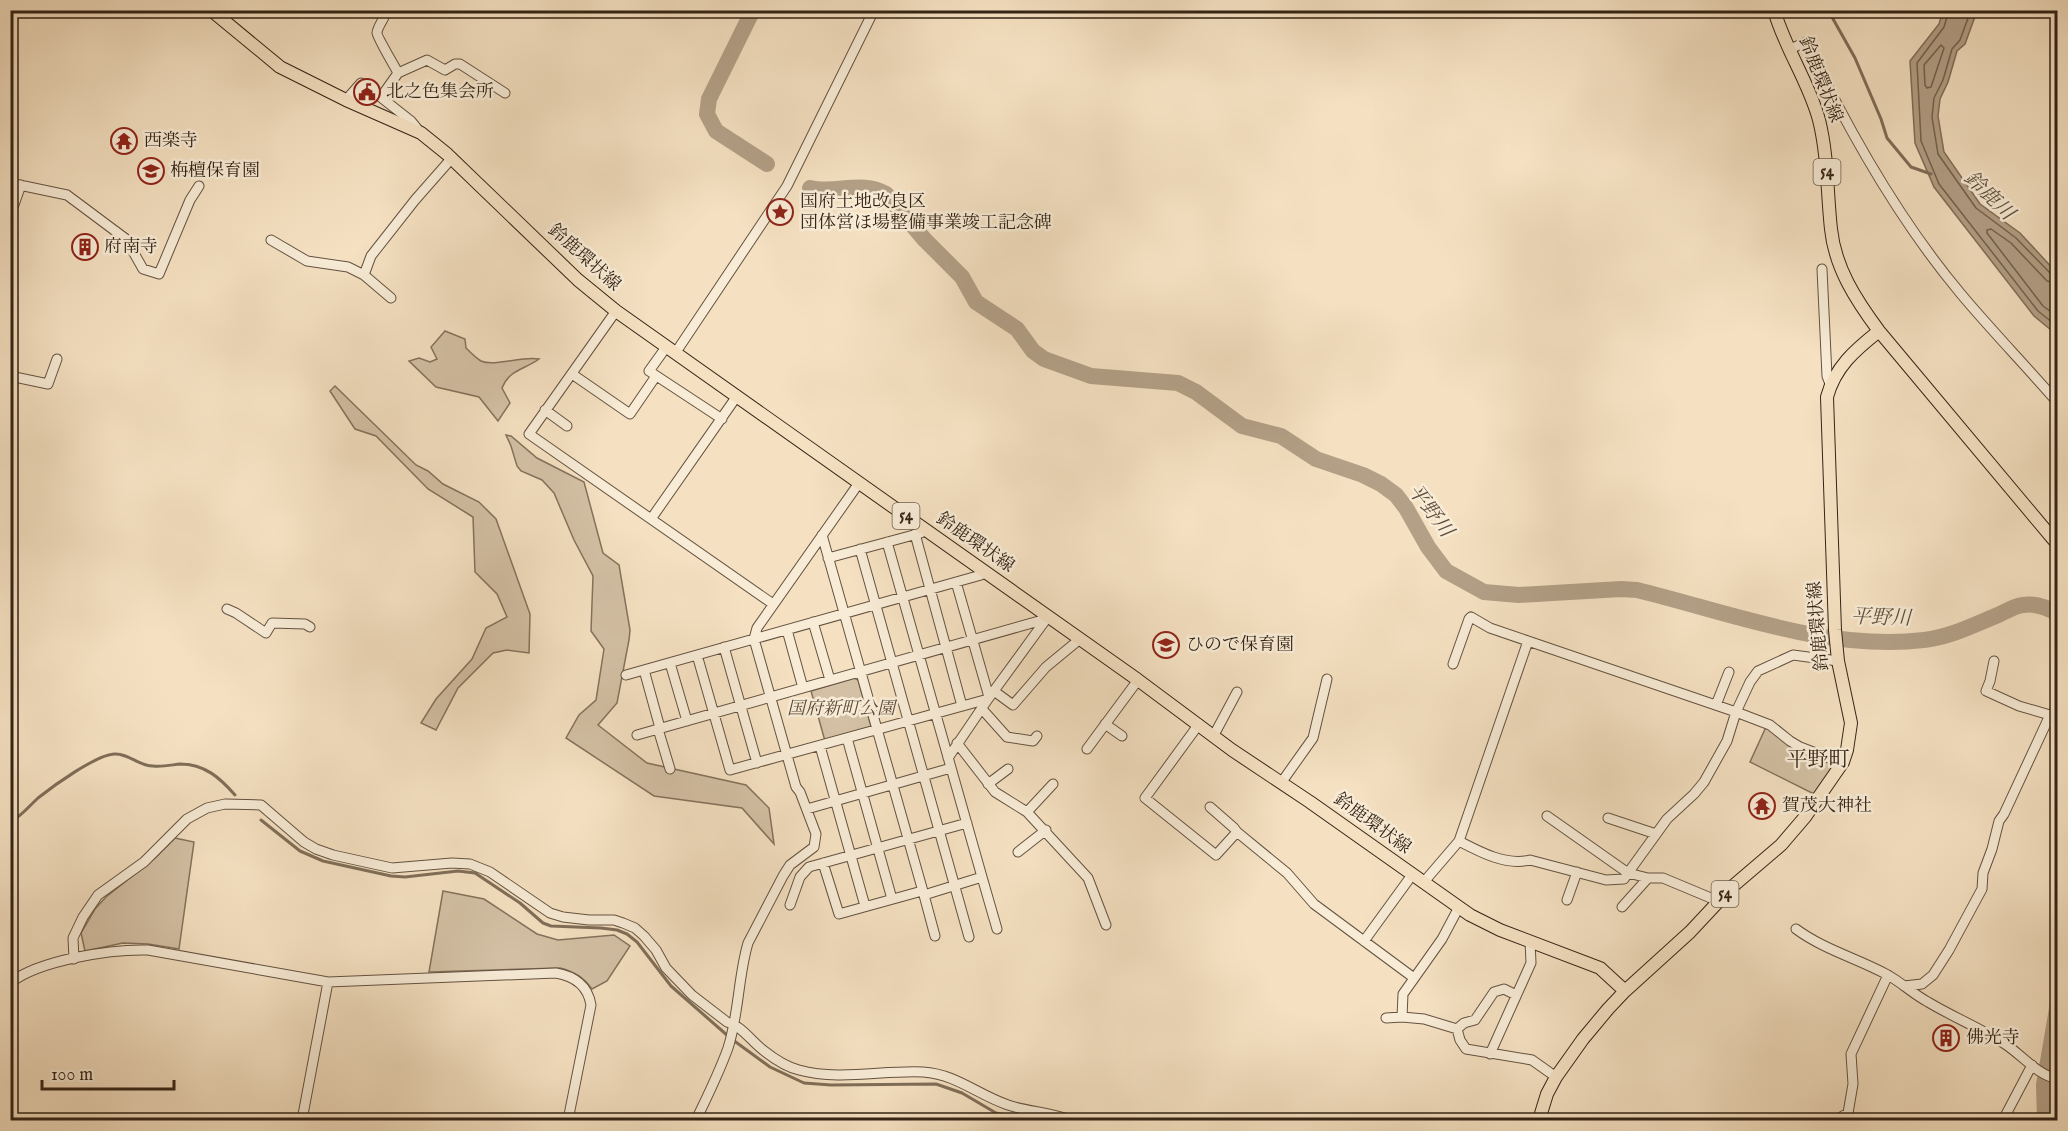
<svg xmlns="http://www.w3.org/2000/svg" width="2068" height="1131" font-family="'IM FELL English','Noto Serif JP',serif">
	<rect width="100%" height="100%" fill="#f5e1c2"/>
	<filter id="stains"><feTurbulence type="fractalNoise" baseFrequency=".00333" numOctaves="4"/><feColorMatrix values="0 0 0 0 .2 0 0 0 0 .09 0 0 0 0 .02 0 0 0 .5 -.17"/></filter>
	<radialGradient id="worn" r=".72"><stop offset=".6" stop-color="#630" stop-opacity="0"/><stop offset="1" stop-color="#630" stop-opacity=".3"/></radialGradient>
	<path fill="#d4c1a5" stroke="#84725d" stroke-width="1.5" d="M445,331L465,339L466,348C470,352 476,358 481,361C494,367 521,356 539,359C524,370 510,369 502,388L510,403L498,421L479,397L436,387L409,361L419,358L430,362L437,359L431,347Z
		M335,386L416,465L428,471L443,484L479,502L496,519L530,614L529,653L507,650L493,653L458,688L436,730L421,723L436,699L472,659L486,628L507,617L497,594L475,572L473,517L428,489L376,436L355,429L330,391Z
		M506,435L511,436L537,458L584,482L603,553L619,565L630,630L629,640L617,703L598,725L647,763L746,785L769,808L774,844L742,808L654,796L566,738L579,715L596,700L604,649L591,631L593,576L574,540L554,493L542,480L521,471L517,466L511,446Z
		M854,678L858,680L871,726L869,730L825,741L811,691Z
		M1766,727L1838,763L1816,795L1750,762Z
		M175,838L194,842L179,949L148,944L123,943L85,951L81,933L95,909L106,897L155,858Z
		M443,891L484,899L537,934L558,940L614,935L630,946L607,981L592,989C583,977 575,972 560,968L429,972Z"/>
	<path fill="#b3a087" stroke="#806e59" stroke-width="1.5" d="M1943,11H1977L1965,44L1957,51L1948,82L1940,99L1938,116L1944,152L1980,204L2020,233L2057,273V335L2034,316L1934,187L1915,143L1910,61L1939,24Z"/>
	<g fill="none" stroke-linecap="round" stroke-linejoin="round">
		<path stroke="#73624e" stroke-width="1.5" d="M1949,10L1944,27L1917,63L1921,141L1939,184L2038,311L2058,327
			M1971,10L1960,40L1952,49L1943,80L1934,98L1932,117L1938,154L1976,208L2016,238L2051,274L2058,276
			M1941,45L1944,48L1931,87L1927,88L1925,85L1924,65Z
			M2058,284L2047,281L2011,243L1991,229L1987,230V233L2043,306L2058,317"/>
		<path stroke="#806e59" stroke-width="3" d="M1828,10L1855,58L1881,119L1887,138L1911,167L1931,174
			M261,820L300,851L323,861L391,876L405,877L458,871L475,873L520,903L543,923L551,926L601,928L617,930L627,934L637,942L671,986L728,1036
			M10,822C22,816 29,806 38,798C53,786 96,755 114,754C129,753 138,766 153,766C162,767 171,765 180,764C205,764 220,778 235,795
			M733,1040L770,1067L804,1083L831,1085L936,1084L962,1093L996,1113L1029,1120"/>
		<path stroke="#b3a087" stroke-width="16" d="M753,10L709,99L707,114L716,131L767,164
			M810,188C836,194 862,180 886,194L924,239L962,277L976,302L1017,329L1033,351L1044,359L1091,376L1178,383L1196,392L1242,426L1281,436L1316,459L1363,475L1381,484L1396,495L1406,508L1428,547L1446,571L1484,592L1519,595L1621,589L1637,590C1731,613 1826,651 1924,640C1950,637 1974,625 1998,615C2005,612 2014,606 2023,605C2035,603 2048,608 2058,614
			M2045,1120L2044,1085L2058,1003"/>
		<defs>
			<path id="minor" d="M1790,49L1806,42C1847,128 1899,220 1961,294C1992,331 2026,366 2058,403
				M398,73L427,60L445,70L455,64H460L505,93
				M381,97L398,73C395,67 377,37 377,33C377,27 385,18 387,10
				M346,100L361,83L364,84L411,121L420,132
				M10,183L67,195L126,239L143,269L159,274L190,200L199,186
				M10,216L21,185
				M271,240L307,261L348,267L364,275L371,256L415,200L451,159
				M1822,269L1827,376L1830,384
				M364,275L391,298
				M616,311L529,434L773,604
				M10,330V340
				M667,346L649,371L722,419
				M676,352L787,186L874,10
				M572,374L630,414L656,376
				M10,376L48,384L57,359
				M545,410L567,426
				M651,519L737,396
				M915,534L962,706
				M822,535L924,895L982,877L887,542
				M860,549L969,937
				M828,558L921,533
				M956,582L989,697
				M227,609L236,613L266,633L272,623L305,624L310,627
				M813,622L830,680
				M787,630L803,688
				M724,647L757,763
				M697,655L730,770L988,699
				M1994,661L1990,681L1986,691L2019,706L2050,715
				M670,663L687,721
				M1453,664L1469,619L1471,617L1490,628L1528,641
				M644,670L660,728
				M626,675L981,575L986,572
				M994,691L1013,705L1046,667L1080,639
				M1716,705L1729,672
				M982,709L1007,737L1033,741L1037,736
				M1105,724L1122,736
				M1199,724L1145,798L1216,855L1237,832L1287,873L1314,904L1414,978
				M658,729L670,769
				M637,735L1046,619
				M1214,735L1237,692
				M847,738L892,899
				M957,743L995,792L1027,812L1088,878L1106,925
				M820,746L865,906
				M1087,749L1138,680
				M948,758L988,699L1047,618
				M1281,783L1313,738L1327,679
				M988,784L1008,769
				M1210,807L1234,828L1237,832
				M807,809L951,768
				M1027,812L1053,784
				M1547,816L1628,873L1667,819L1694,794L1704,782L1727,741L1736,712L1750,682L1758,671L1793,655L1838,661
				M1608,818L1656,834
				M1459,841C1480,852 1506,866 1530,860L1606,880L1624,879L1628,873L1648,878H1663L1718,901
				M1018,852L1046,830
				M823,863L839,914L922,891
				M982,877L997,929
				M1423,883L1459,841L1528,641L1736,712L1770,725L1790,741L1800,747L1842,763
				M924,895L935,936
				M1567,900L1577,872
				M790,905L800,877L809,867L967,823
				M1459,907L1442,939L1403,994L1402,1017L1424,1019L1457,1029L1460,1040L1466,1049L1532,1060L1556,1077
				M1622,907L1648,878
				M1796,929C1823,949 1856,958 1886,974C1901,982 1913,994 1928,1002C1953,1017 1980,1028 2005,1044C2022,1055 2037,1075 2058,1079
				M1364,941L1412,875
				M74,959L73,938L83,917L98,895L144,862L187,819L207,808L225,804L261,805L304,842L316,849L333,855L392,868L452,863L470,864L490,872L550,913L563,917L589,920H614L623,923L635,928L644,936L656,950L666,968L692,995L727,1022C742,1026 751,1041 763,1050C773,1058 787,1067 799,1070C839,1081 883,1070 923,1072C956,1074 978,1095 1008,1105C1029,1112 1050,1112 1070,1120
				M10,983C39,960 111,949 148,950L328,982L556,973C574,976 588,986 591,1005L568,1120
				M1904,986L1922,984L1933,975L1949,950L1982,889L1983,873L1992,849L1999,821L2004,814L2050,715L2058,710
				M1386,1018L1402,1017
				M1457,1029L1464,1023L1475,1020L1494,992L1504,989L1516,995
				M1490,1054L1531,963L1530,941
				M302,1120L328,982
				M696,1120C707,1097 719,1073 728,1048C739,1014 738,977 748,943L783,876L790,865L814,847L816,834L800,792L796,787L754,639L757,628L859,483
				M1836,1120L1848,1113L1853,1084L1851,1054L1888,975
				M2003,1120L2032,1065"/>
			<path id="major" d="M211,10L280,67L346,100L421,133L447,154L578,280L616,311L1138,680L1232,750L1310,802L1470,915L1500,930L1600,968L1625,991
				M1774,10C1785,49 1809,82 1819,120C1828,156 1827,193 1831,229C1835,268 1856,300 1879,331L2058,545
				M1539,1120L1547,1094L1556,1077L1583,1039L1608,1009L1625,991L1690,932L1733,886L1781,845L1805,817L1843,762L1847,750L1851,723L1838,661L1835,630L1827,397C1835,367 1855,350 1879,331"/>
		</defs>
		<use href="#minor" stroke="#645240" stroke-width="11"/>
		<use href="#major" stroke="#332315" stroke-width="14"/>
		<use href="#minor" stroke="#f8ecd7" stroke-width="9"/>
		<use href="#major" stroke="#f5e1c2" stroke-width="12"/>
	</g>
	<defs>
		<symbol id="civic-ring" viewBox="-11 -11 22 22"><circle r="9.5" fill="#f8ecd7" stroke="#8f2418" stroke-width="1.5"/><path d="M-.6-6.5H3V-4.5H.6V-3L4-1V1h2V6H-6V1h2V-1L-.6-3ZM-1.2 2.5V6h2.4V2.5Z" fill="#8f2418"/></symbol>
		<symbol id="temple-ring" viewBox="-11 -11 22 22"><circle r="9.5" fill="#f8ecd7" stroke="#8f2418" stroke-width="1.5"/><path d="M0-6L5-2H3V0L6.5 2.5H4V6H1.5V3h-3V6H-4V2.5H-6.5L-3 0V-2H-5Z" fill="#8f2418"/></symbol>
		<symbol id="school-ring" viewBox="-11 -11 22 22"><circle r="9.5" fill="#f8ecd7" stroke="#8f2418" stroke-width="1.5"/><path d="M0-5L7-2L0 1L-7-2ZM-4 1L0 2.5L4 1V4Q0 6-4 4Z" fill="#8f2418"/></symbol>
		<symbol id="sight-ring" viewBox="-11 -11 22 22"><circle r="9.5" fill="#f8ecd7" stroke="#8f2418" stroke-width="1.5"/><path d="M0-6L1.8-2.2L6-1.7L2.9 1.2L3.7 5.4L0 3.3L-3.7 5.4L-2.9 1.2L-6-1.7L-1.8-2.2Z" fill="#8f2418"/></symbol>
		<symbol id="building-ring" viewBox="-11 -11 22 22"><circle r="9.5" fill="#f8ecd7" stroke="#8f2418" stroke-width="1.5"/><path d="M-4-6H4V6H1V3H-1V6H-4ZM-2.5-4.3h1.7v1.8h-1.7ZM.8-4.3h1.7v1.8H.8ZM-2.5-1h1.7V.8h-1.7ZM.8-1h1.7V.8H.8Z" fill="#8f2418"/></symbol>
	</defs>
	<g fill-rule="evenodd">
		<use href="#civic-ring" x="352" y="77" width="30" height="30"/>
		<use href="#temple-ring" x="109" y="126" width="30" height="30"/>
		<use href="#school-ring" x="136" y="156" width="30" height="30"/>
		<use href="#sight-ring" x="765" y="197" width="30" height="30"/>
		<use href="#building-ring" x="70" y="232" width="30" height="30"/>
		<use href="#school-ring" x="1151" y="630" width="30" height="30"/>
		<use href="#temple-ring" x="1747" y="791" width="30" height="30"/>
		<use href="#building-ring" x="1931" y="1023" width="30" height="30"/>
	</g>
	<g text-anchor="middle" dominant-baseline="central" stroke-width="5" stroke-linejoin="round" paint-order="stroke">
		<g fill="#f8ecd7" stroke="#6e5f4f" stroke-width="1.5">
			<rect x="1813.5" y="159" width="27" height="26" rx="4.5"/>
			<rect x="892.5" y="503" width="27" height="26" rx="4.5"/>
			<rect x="1711.5" y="881" width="27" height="26" rx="4.5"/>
		</g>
		<g font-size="16" font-weight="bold" fill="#332315">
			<text x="1827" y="172">54</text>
			<text x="906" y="516">54</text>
			<text x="1725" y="894">54</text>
		</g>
		<g font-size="18" fill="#332315" stroke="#f8ecd7">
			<text transform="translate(1820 80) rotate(69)">鈴鹿環状線</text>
			<text transform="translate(584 258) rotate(42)">鈴鹿環状線</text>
			<text transform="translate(975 543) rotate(35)">鈴鹿環状線</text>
			<text transform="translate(1819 626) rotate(-95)">鈴鹿環状線</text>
			<text transform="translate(1372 824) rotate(36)">鈴鹿環状線</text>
		</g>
		<g font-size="18" fill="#332315" stroke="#f8ecd7" text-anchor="start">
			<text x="386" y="92">北之色集会所</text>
			<text x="144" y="141">西楽寺</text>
			<text x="170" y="171">栴檀保育園</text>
			<text x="800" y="202">国府土地改良区<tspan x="800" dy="21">団体営ほ場整備事業竣工記念碑</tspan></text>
			<text x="104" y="247">府南寺</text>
			<text x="1186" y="645">ひので保育園</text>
			<text x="1782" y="806">賀茂大神社</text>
			<text x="1966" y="1038">佛光寺</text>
		</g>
		<g font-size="18" font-style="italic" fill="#5b4a39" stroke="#f8ecd7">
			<text x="841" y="709">国府新町公園</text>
		</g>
		<g font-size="20" font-style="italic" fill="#604f3d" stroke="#f8ecd7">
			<text transform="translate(1989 196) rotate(44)">鈴鹿川</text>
			<text transform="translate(1430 511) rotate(53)">平野川</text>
			<text transform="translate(1881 618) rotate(2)">平野川</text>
		</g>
		<g font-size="21" fill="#332315" stroke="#f8ecd7">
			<text x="1818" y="760">平野町</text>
		</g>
	</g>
	<rect width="2068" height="1131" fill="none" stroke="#f5e1c2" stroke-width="36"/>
	<rect x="12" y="12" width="2044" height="1107" fill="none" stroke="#332315" stroke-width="3"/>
	<rect x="18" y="18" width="2032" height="1095" fill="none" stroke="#332315" stroke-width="1.5"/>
	<path d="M42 1080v9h132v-9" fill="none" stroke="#332315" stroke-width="3"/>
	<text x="51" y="1080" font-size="18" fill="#332315" stroke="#f8ecd7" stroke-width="4.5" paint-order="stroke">100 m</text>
	<rect width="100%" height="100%" filter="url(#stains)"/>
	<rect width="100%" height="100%" fill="url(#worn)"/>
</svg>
